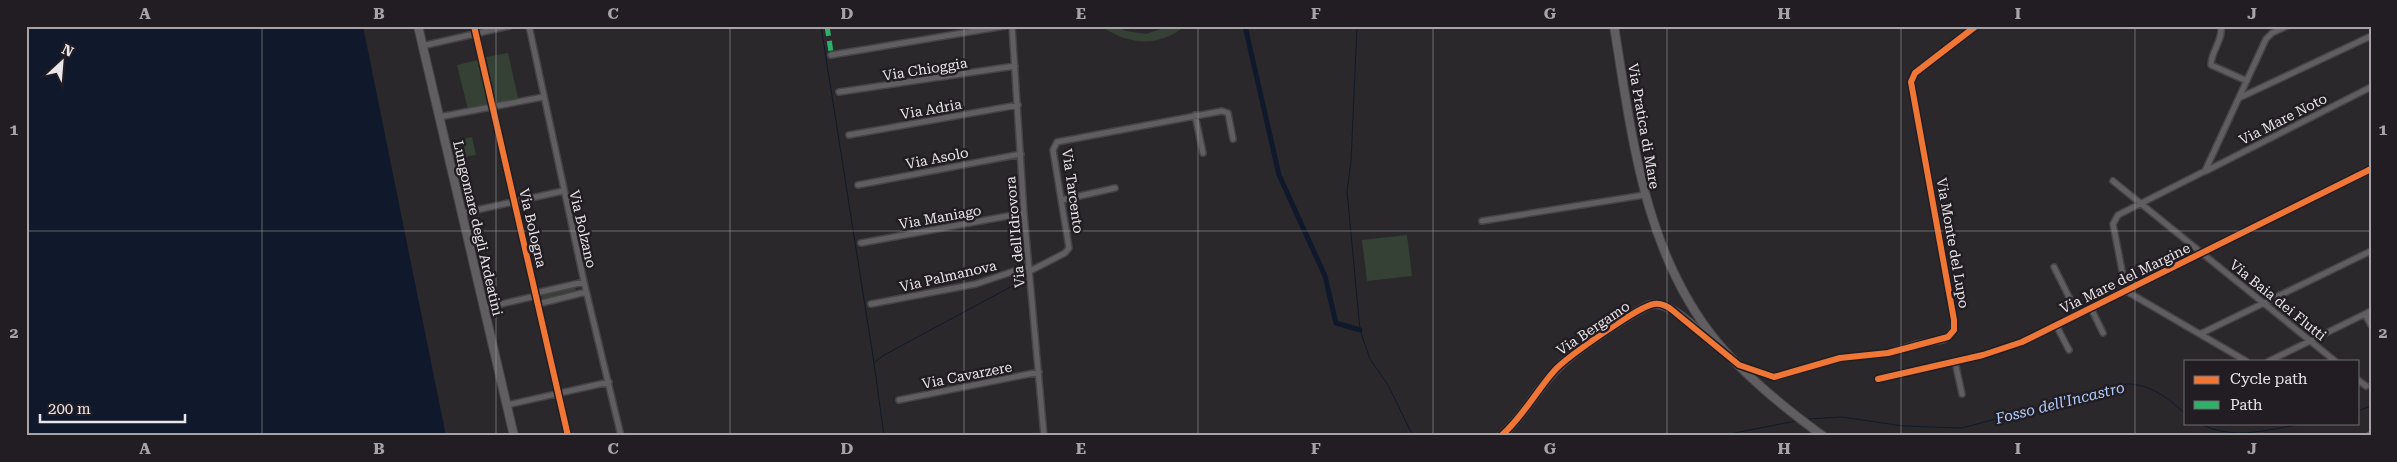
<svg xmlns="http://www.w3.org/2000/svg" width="2397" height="462" font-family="'Roboto Serif',serif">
	<rect width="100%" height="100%" fill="#2a282b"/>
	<path fill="#354135" d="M1101,26H1115L1126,31L1146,34L1170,26H1185C1158,48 1128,45 1101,26Z
		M508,53L518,98L496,103L486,57Z
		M478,60L489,104L468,109L457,65Z
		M472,137L476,155L454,159L451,142Z
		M1407,235L1412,276L1367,281L1362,240Z
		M575,286L576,291L542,300L541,295Z"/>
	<path fill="#0f192b" d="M26,26H363L446,436H26Z"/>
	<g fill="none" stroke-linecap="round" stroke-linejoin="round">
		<path stroke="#0f192b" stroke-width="1" d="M821,26L874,363L884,436
			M1357,26L1351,162L1347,191L1360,330L1370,359L1388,385L1413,436
			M875,362L884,355L1016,284
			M2358,411L2371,406
			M1808,419L1842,417L1903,426L1962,428L2127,384C2152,384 2168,399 2186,414
			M2199,423C2233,442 2270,429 2307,423
			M1719,436L1796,421"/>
		<path stroke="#0f192b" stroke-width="5" d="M1245,26L1279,175L1325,276L1336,323L1360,330"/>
		<defs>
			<path id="street" d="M474,26L568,436
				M529,26L584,282L621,436
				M1012,26L1024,213L1044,436
				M2221,26C2223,41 2211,51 2211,65L2247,81
				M422,46L509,26
				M831,55L1005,26
				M839,92L1015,66
				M2239,98L2371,36
				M1195,115L1203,153
				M439,117L543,97
				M849,135L1018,105
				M2206,171L2371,87
				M2113,181L2335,361
				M858,185L1021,154
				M1062,200L1115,188
				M463,213L563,191
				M1482,221L1644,195
				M861,243L1024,213
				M2054,267L2078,315
				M1030,271L1065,253L1069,248L1053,150L1057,142L1222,111L1228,113L1233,139
				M536,293L584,282
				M538,304L586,292
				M871,304L976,284L1029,266
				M484,308L536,296
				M2091,308L2103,333
				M2365,314L2371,325
				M2056,325L2069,350
				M2200,334L2371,251
				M2246,361L2126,291L2113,224L2118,215L2205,171L2266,39L2272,33L2287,26
				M2269,361L2371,311
				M1955,362L1962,394
				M1739,365L1776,377L1840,358L1888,353L1916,344L1943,340L1952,333L1954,320L1911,82L1915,73L1976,26
				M1878,379L1983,355L2022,342L2371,169
				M2358,380L2366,386
				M899,400L1039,372
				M507,405L609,382"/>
			<path id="secondary" d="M418,26L514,436
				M1614,26C1632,136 1644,254 1718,343C1747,378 1786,409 1823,436
				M1501,436C1523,417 1535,392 1555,371C1574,350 1624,318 1649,305C1670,299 1698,331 1714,344
				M2370,436H2371"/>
		</defs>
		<use href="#street" stroke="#464447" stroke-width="8"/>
		<use href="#secondary" stroke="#464447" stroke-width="10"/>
		<use href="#street" stroke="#605e61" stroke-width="5"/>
		<use href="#secondary" stroke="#605e61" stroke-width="8"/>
		<path stroke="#2db169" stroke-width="5" stroke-dasharray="10 5" stroke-linecap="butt" d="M827,26L831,52
			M1789,436H1803"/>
		<defs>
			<path id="cycleway" d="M474,26L568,436
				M1878,379L1983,355L2022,342L2371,169
				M1501,436C1523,417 1536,391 1555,370C1567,357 1639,306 1654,304C1661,303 1667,306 1672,310L1739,365L1774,377L1840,358L1888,353L1948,337L1954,330V320L1911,82L1915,73L1976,26"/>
		</defs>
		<use href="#cycleway" stroke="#221d23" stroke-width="9"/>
		<use href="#cycleway" stroke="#f07635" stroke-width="6"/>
	</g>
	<path fill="none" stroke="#a6a4a7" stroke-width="1" stroke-opacity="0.55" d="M262,26V436M496,26V436M730,26V436M964,26V436M1198,26V436M1433,26V436M1667,26V436M1901,26V436M2135,26V436M26,231H2371"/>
	<g text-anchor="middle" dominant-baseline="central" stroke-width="5" stroke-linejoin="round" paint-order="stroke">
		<g font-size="14" fill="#e9e6ea" stroke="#221d23">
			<text transform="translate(925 69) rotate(-9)">Via Chioggia</text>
			<text transform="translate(931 109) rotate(-10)">Via Adria</text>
			<text transform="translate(2283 119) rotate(-27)">Via Mare Noto</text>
			<text transform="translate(1644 126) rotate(80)">Via Pratica di Mare</text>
			<text transform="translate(937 158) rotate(-11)">Via Asolo</text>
			<text transform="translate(1073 191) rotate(82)">Via Tarcento</text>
			<text transform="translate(940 217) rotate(-10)">Via Maniago</text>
			<text transform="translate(478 228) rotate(77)">Lungomare degli Ardeatini</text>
			<text transform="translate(533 228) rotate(77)">Via Bologna</text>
			<text transform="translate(583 229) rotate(77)">Via Bolzano</text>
			<text transform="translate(1015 232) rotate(-95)">Via dell'Idrovora</text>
			<text transform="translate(1953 243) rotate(80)">Via Monte del Lupo</text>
			<text transform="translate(948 276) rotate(-13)">Via Palmanova</text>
			<text transform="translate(2125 278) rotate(-26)">Via Mare del Margine</text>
			<text transform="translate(2278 300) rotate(39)">Via Baia dei Flutti</text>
			<text transform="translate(1593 328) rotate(-34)">Via Bergamo</text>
			<text transform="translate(967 375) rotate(-11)">Via Cavarzere</text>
		</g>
		<g font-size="15" font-style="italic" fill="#afcbfa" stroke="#221d23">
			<text transform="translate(2060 403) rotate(-14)">Fosso dell'Incastro</text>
		</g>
	</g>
	<rect width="2397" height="462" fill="none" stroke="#221d23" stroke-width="55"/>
	<rect x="2184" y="360" width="175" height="65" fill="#221d23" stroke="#726d73"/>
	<rect x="2194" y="376" width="25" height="8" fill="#f07635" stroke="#726d73"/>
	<text x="2230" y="384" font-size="15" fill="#e9e6ea">Cycle path</text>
	<rect x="2194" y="401" width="25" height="8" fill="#2db169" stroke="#726d73"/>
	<text x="2230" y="410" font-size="15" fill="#e9e6ea">Path</text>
	<g transform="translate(62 62) rotate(26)" stroke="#221d23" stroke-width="4" paint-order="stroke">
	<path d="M0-4L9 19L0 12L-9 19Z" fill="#e9e6ea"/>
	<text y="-8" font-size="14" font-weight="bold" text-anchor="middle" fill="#e9e6ea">N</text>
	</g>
	<path d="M40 414v8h145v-8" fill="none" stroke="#e9e6ea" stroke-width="2.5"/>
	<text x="48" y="414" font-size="15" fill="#e9e6ea" stroke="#221d23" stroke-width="4" paint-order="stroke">200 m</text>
	<rect x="28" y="28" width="2342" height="406" fill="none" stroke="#a6a4a7" stroke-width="2"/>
	<g font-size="16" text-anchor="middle" font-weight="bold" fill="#a6a4a7">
		<text x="145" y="19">A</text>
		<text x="379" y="19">B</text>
		<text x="613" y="19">C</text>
		<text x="847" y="19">D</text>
		<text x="1081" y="19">E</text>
		<text x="1316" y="19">F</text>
		<text x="1550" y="19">G</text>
		<text x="1784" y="19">H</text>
		<text x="2018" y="19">I</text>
		<text x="2252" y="19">J</text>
		<text x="14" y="135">1</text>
		<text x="2383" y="135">1</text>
		<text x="14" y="338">2</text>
		<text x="2383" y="338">2</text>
		<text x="145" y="454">A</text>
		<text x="379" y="454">B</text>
		<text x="613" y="454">C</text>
		<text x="847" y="454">D</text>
		<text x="1081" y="454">E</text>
		<text x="1316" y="454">F</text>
		<text x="1550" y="454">G</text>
		<text x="1784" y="454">H</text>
		<text x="2018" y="454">I</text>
		<text x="2252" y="454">J</text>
	</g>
</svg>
